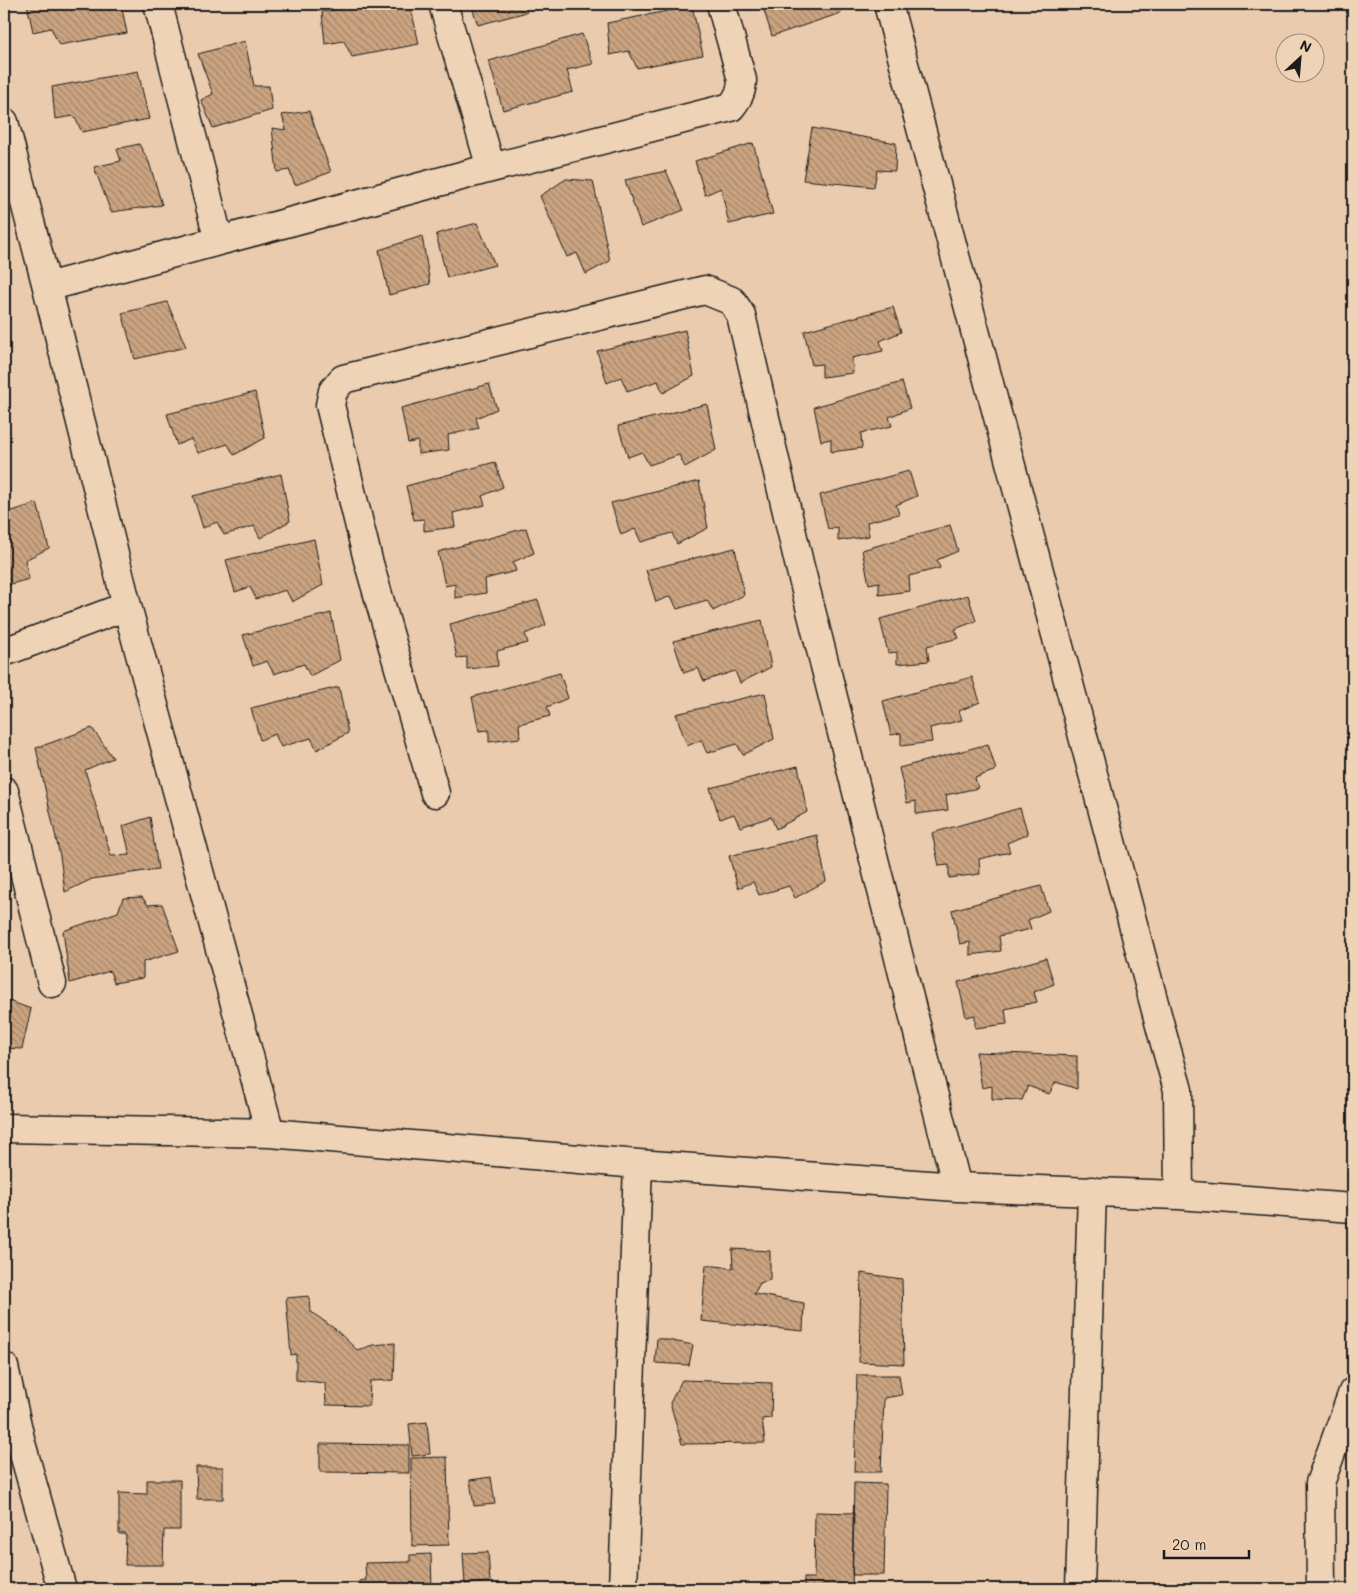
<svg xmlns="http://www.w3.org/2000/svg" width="1357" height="1593" font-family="Mali,sans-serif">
	<defs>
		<pattern id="building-back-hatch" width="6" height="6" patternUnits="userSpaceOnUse" patternTransform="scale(1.25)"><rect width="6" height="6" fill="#cba481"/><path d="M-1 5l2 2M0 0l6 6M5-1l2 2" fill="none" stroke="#a48569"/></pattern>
	</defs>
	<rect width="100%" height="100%" fill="#eacbad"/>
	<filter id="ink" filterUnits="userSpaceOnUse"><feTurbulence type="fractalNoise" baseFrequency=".02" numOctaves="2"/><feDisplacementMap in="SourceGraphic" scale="10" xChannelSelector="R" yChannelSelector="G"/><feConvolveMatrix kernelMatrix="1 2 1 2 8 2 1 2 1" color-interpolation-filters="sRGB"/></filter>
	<g filter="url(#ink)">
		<path fill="url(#building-back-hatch)" stroke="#1c1c1c" d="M27,4H121L127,33L59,45L51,28L33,32Z
			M366,4H410L419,44L352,57L344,41L325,44L322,12Z
			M471,4H524L527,12L478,25Z
			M762,4H838L841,13L772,36Z
			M692,6L703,55L637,68L629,51L610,55L607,23Z
			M582,34L593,64L567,70L573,92L503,110L489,61Z
			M245,41L254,86H269L272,110L213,128L201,100L213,94L198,54Z
			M138,71L149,119L82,132L74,116L55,119L52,87Z
			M309,111L331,172L295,185L289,170L277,172L272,128L286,130L282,115Z
			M812,128L896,143L895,171L877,170L874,187L803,180Z
			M753,143L773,214L729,224L721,188L705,195L695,161Z
			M139,144L149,162L162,205L111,212L94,167L121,161L117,149Z
			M666,171L684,210L641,227L625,180Z
			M566,179L593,181L610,261L586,274L577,253L567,257L540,196Z
			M477,223L495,265L447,278L436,234Z
			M422,236L430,284L389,295L379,250Z
			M167,302L186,347L135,359L122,313Z
			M893,307L901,332L880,341L883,351L852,358L853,373L822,377V364L812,365L804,331Z
			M685,330L694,376L663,393L658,381L627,391L621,377L607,383L597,351Z
			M902,382L910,408L889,417L892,426L861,433L862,448L831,452V439L821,441L814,407Z
			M489,384L497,409L476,418L479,428L448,435L449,450L418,454V441L408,443L401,408Z
			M255,392L265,438L234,455L228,444L198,453L191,439L177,445L167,414Z
			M4,404L9,420L4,421Z
			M707,404L716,450L685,467L679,455L649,465L642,452L628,457L618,426Z
			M495,462L503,487L482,496L485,505L453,513L455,527L424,531V519L414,520L406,486Z
			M909,471L917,496L896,505L899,514L867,522L869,536L838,541V527L828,529L820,495Z
			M281,474L290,521L260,538L254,526L224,535L217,522L203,528L193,496Z
			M699,481L708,528L677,544L672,533L641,542L635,529L621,535L611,503Z
			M4,487L9,512L37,503L49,548L25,560L29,579L4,586Z
			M950,525L958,551L937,560L940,568L909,576L910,591L879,595V582L869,584L862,550Z
			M526,528L534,553L513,562L516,571L485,579L486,593L455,598V584L445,586L438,552Z
			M314,539L323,585L292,602L286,590L256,599L250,587L235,592L226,560Z
			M735,548L744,595L713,611L707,600L677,609L671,596L656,602L646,570Z
			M968,595L976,621L955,629L959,638L927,646L929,661L897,664V652L888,653L880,619Z
			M538,600L546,625L525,634L528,643L497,651L498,666L467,669V657L457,658L450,624Z
			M331,613L340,660L310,676L304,664L274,674L267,661L253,666L243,635Z
			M762,620L771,667L740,683L735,671L704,681L698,668L684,673L673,641Z
			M560,673L568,698L547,707L550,716L519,724L520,738L489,742V730L479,731L472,697Z
			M972,677L980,702L959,711L962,720L930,728L932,742L901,746V733L891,735L883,701Z
			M339,687L348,733L317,750L311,738L281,747L275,734L260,740L251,708Z
			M765,693L774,739L743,755L737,744L707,753L701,740L687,746L676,714Z
			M92,728L113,758L85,770L111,856L130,855L123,826L150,817L158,869L92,879L65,892L60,856L36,748Z
			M988,744L996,770L975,778L978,788L946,795L948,810L916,814V801L907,803L899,768Z
			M798,766L807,812L776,829L771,817L740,827L734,814L720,819L710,788Z
			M1020,808L1028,834L1007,843L1010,852L979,859L980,874L949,878V865L939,866L932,833Z
			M817,835L826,881L795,898L789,886L759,895L753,882L738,888L729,856Z
			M1041,886L1049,911L1028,920L1031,929L999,936L1001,951L970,955V942L960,944L952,910Z
			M142,897L148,905L162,904L179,951L143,962V978L114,983L110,971L70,983L63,931L118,912L123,898Z
			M4,931L8,932L4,974Z
			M1046,958L1054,984L1034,992L1037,1002L1005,1009L1007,1024L975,1028V1015L966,1017L958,982Z
			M4,999L31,1009L22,1049L4,1048Z
			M976,1052L1077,1056V1089L1056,1082L1049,1094L1028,1086L1022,1100L992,1099V1086L982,1088Z
			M732,1249L770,1251V1280L760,1283L754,1294L804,1303L803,1331L701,1321L706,1265L733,1268Z
			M861,1273L902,1279L904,1364L859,1362Z
			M309,1296L310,1311L335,1329L357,1350L373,1345L395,1343L394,1380L370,1381L369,1406L326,1405L325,1383L296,1380V1354L291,1355L286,1298Z
			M657,1338L693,1345L689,1365L655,1363Z
			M857,1375H899L902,1395L884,1398L881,1472H854Z
			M682,1380L772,1383L771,1418L762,1419L765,1443L682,1444L670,1403Z
			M427,1422L430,1454L412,1456L409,1424Z
			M320,1444L409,1445V1473L320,1472Z
			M447,1457L449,1545L412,1546L411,1458Z
			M196,1467H223V1499H197Z
			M491,1477L495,1504L474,1506L470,1480Z
			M147,1480H180V1530H164L163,1565H125L126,1534H119V1493L147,1494Z
			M854,1483L886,1484L884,1575H852Z
			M815,1512L854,1513L852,1589H804V1578H814Z
			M488,1552L490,1582L465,1584L463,1553Z
			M431,1554L432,1589H359V1581L366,1580L365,1563L410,1562V1555Z"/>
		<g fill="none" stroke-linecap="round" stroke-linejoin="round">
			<defs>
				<path id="minor" d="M158,4L219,241
					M443,4L491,168
					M888,4L1162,1033L1178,1090L1179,1195
					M4,122L47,287L127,606L270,1133
					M47,287L491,168L731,107C738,98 742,91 742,80L721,4
					M4,652L127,606
					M4,791L52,983
					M435,793L368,560L330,405L333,391L343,379L705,290L732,301L741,315L799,563L957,1187
					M4,1128L270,1133L638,1164L957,1187L1179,1195L1353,1208
					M4,1367L21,1443L62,1589
					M623,1589L638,1164
					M1080,1589L1092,1191
					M1321,1589L1320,1483L1353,1392"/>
			</defs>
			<use href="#minor" stroke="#1c1c1c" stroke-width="31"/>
			<use href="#minor" stroke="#efd3b6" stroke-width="28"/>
		</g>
	</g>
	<rect width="1357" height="1593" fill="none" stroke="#efd3b6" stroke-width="20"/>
	<rect x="10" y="10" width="1337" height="1573" fill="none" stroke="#1c1c1c" stroke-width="2" filter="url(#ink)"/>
	<g transform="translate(1300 58) rotate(26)"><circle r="24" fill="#efd3b6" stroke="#9b8a78"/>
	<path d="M0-4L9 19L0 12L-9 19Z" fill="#1c1c1c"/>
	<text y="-8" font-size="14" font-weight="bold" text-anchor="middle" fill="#1c1c1c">N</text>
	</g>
	<path d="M1164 1550v8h85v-8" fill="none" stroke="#1c1c1c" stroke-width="2.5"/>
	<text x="1172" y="1550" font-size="15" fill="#1c1c1c" stroke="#efd3b6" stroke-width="4" paint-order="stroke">20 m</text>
</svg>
